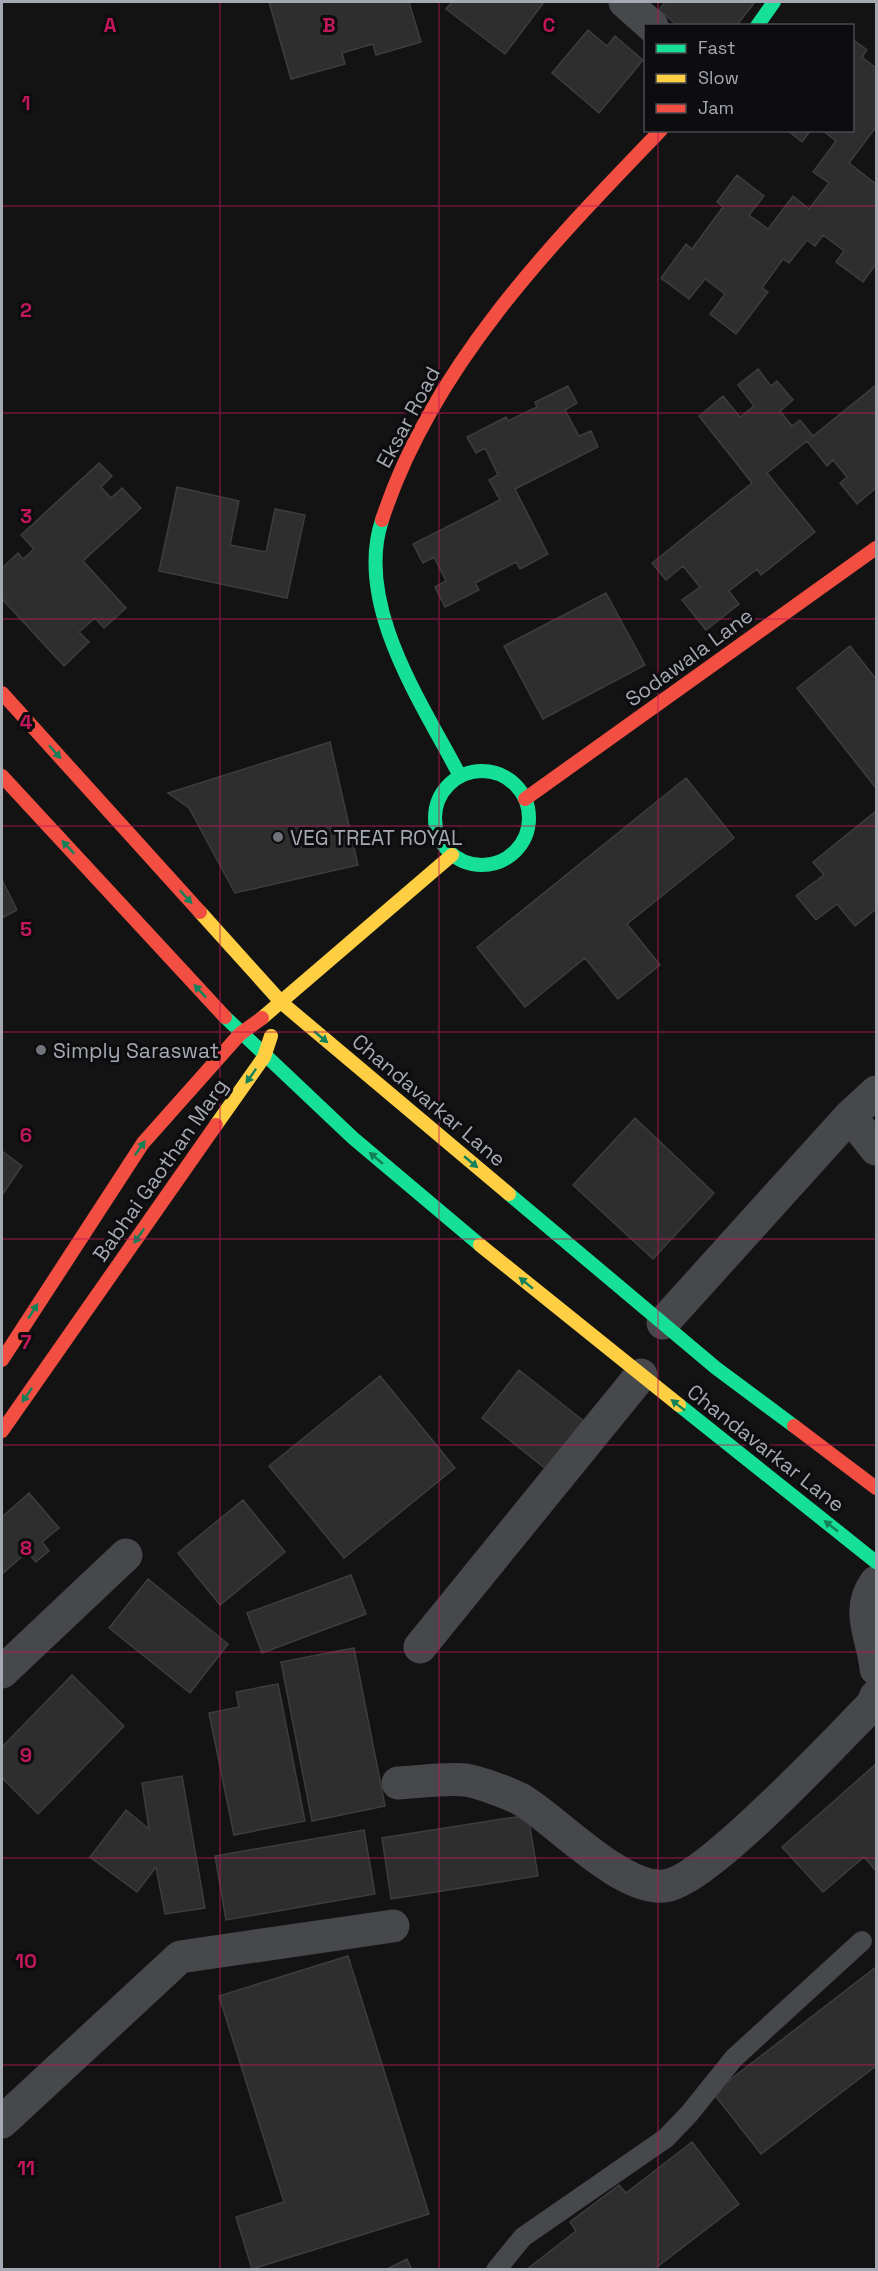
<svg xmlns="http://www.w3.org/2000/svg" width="878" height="2271" font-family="'Space Grotesk',sans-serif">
	<rect width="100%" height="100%" fill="#131313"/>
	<path fill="#2e2e2e" stroke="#3c3d3f" stroke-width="1.5" d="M269,2H409L421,42L376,55L373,44L342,53L345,64L291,79Z
		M452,2H544L505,54L446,9Z
		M665,2H755L736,26H678L659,10Z
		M588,30L607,46L615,36L643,60L599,113L552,73Z
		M852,39L867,50L862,57L876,68V127L849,163L876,184V264L863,282L836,262L844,251L823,235L815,246L807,240L789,263L783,259L762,288L768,292L736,334L710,314L725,294L705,279L689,299L661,278L686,244L692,249L723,207L717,202L737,175L764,196L749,215L768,229L793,196L809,209L829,183L813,172L836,141L822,130H852Z
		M787,130H811L802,142Z
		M758,369L771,386L777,381L793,400L780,411L792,426L800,420L813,436L876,385V488L857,504L840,483L847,477L833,460L827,466L807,441L767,473L815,532L761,575L757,569L729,591L739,604L706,630L682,600L700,587L683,566L666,580L652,563L752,483L699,416L723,396L740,417L754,406L738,385Z
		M568,386L577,403L565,410L579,436L591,431L598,447L515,489L548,554L520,569L516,562L475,583L479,590L445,607L435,587L446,581L434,557L423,563L413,544L500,500L489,480L498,475L485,448L476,453L467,437L506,417L508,421L537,407L535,402Z
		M99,463L112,476L101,487L111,498L122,488L141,508L83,561L126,608L104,628L95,618L79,632L89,642L64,666L2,599V568L18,553L23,559L34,549L21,535Z
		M177,487L239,501L230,545L266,552L275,509L305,515L287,598L159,571Z
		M606,593L645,665L543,719L504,646Z
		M850,646L876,679V788L797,688Z
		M330,742L358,865L235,893L189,808L168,793Z
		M686,778L734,838L627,924L660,965L618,999L585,958L525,1007L477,947Z
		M876,811V909L855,926L837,904L816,920L796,896L824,875L813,862Z
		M2,880L17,910L2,918Z
		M635,1118L714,1193L653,1259L573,1185Z
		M2,1151L22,1166L2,1195Z
		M519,1370L585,1422L547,1470L482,1418Z
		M380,1376L455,1468L344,1558L269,1466Z
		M29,1493L59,1528L42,1542L49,1551L36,1562L27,1552L2,1574V1517Z
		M243,1500L285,1552L220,1605L178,1553Z
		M351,1575L366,1614L262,1653L247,1613Z
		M148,1579L228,1644L190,1693L109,1628Z
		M354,1648L385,1806L312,1821L281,1662Z
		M72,1675L124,1726L38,1814L2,1778V1747Z
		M278,1684L305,1821L234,1835L209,1713L239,1707L236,1692Z
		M876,1764V1871L864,1857L823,1892L782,1847Z
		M182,1776L205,1908L165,1914L156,1867L137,1892L90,1857L126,1810L149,1829L142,1783Z
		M528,1815L538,1876L391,1899L382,1838Z
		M364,1830L375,1894L226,1920L215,1856Z
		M348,1956L429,2214L252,2269L236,2217L284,2202L219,1996Z
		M876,1967V2066L761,2154L713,2093Z
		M692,2142L739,2204L653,2270H526L576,2231L570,2222L619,2185L626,2193Z
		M407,2259L412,2270H385Z"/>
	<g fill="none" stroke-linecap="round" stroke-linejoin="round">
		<path stroke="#47484c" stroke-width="20" d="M496,2270L523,2237L666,2138L689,2114L734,2058L862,1941"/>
		<path stroke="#47484c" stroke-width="33" d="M625,2L652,26
			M850,1116L876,1149
			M663,1323L850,1116L876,1092
			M876,1582C854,1611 874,1639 876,1669
			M420,1647L641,1375
			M2,1672L126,1555
			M398,1783C420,1782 444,1778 466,1780C479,1782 511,1794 522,1800C558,1822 621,1890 664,1886C705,1883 837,1740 872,1705L876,1696
			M2,2122L180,1957L393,1926"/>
		<path stroke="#16e098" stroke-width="14" d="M757,26L774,2
			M382,520C354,605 422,703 460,776
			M435 818a47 47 0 1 1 94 0a47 47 0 1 1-94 0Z
			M225,1017L353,1138L480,1245
			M509,1194L716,1368L794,1426
			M679,1405L876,1562"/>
		<path stroke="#ffcf43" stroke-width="14" d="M200,912L282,1003L509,1194
			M262,1018L452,855
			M216,1125L264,1057L271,1036
			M480,1245L679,1405"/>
		<path stroke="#f24e42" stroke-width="14" d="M382,520C432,366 551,244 661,130
			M2,693L200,912
			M2,776L225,1017
			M525,799L876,548
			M2,1360L143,1143L240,1034L262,1018
			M794,1426L876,1488
			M2,1431L216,1125"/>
	</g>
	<defs><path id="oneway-solid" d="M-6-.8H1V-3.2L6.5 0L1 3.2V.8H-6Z" transform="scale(1.5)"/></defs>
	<g fill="#12815a">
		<use href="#oneway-solid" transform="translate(55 752) rotate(48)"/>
		<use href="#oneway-solid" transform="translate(68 847) rotate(-133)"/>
		<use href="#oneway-solid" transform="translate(186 897) rotate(48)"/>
		<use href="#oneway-solid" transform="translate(200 991) rotate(-133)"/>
		<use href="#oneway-solid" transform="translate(321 1037) rotate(40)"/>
		<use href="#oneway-solid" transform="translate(251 1076) rotate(125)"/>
		<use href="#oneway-solid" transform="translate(140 1148) rotate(-55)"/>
		<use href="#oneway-solid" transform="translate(376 1158) rotate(-140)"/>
		<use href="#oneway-solid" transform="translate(471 1162) rotate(40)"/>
		<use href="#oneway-solid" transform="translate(139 1236) rotate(125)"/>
		<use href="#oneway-solid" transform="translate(526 1283) rotate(-141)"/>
		<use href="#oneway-solid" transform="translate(33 1311) rotate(-57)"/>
		<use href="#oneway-solid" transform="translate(27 1395) rotate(125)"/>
		<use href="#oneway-solid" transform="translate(678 1405) rotate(-142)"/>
		<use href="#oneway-solid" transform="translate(831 1526) rotate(-142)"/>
	</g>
	<path fill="none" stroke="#c2185b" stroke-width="1.5" stroke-opacity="0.55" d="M220,2V2270M439,2V2270M658,2V26M658,130V2270M2,206H876M2,413H876M2,619H876M2,826H876M2,1032H876M2,1239H876M2,1445H876M2,1652H876M2,1858H876M2,2065H876"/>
	<g fill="#72747b" stroke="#0d0d0f" stroke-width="2">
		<circle cx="278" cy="837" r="6"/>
		<circle cx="41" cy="1050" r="6"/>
	</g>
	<g text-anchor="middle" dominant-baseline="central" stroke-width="6" stroke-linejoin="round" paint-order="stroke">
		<g font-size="21" fill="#a5a9b3" stroke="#0d0d0f">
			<text transform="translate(408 417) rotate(-62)">Eksar Road</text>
			<text transform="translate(689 657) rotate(-36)">Sodawala Lane</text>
			<text transform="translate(429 1100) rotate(40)">Chandavarkar Lane</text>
			<text transform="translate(160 1170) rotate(-55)">Babhai Gaothan Marg</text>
			<text transform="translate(766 1448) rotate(38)">Chandavarkar Lane</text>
		</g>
		<g font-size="21" fill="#a5a9b3" stroke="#0d0d0f" text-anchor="start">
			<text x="290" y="837">VEG TREAT ROYAL</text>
			<text x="53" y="1050">Simply Saraswat</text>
		</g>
	</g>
	<g font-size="20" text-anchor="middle" font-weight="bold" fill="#c2185b" stroke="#0d0d0f" stroke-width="6" stroke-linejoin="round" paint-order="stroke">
		<text x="110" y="32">A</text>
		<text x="329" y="32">B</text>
		<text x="549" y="32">C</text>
		<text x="26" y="110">1</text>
		<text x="26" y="317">2</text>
		<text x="26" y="523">3</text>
		<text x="26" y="729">4</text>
		<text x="26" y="936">5</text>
		<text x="26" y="1142">6</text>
		<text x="26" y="1349">7</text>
		<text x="26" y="1555">8</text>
		<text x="26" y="1762">9</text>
		<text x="26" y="1968">10</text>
		<text x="26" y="2175">11</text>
	</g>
	<rect width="878" height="2271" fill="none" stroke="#a5a9b3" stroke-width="6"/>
	<rect x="644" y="24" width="210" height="108" fill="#0d0d0f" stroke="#4a4b51" stroke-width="1.5"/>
	<rect x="656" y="44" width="30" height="9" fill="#16e098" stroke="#4a4b51" stroke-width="1.5"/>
	<text x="698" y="54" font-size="18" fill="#a5a9b3">Fast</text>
	<rect x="656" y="74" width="30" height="9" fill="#ffcf43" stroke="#4a4b51" stroke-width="1.5"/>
	<text x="698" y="84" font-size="18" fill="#a5a9b3">Slow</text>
	<rect x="656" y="104" width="30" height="9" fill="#f24e42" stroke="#4a4b51" stroke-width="1.5"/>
	<text x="698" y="114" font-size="18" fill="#a5a9b3">Jam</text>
</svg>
